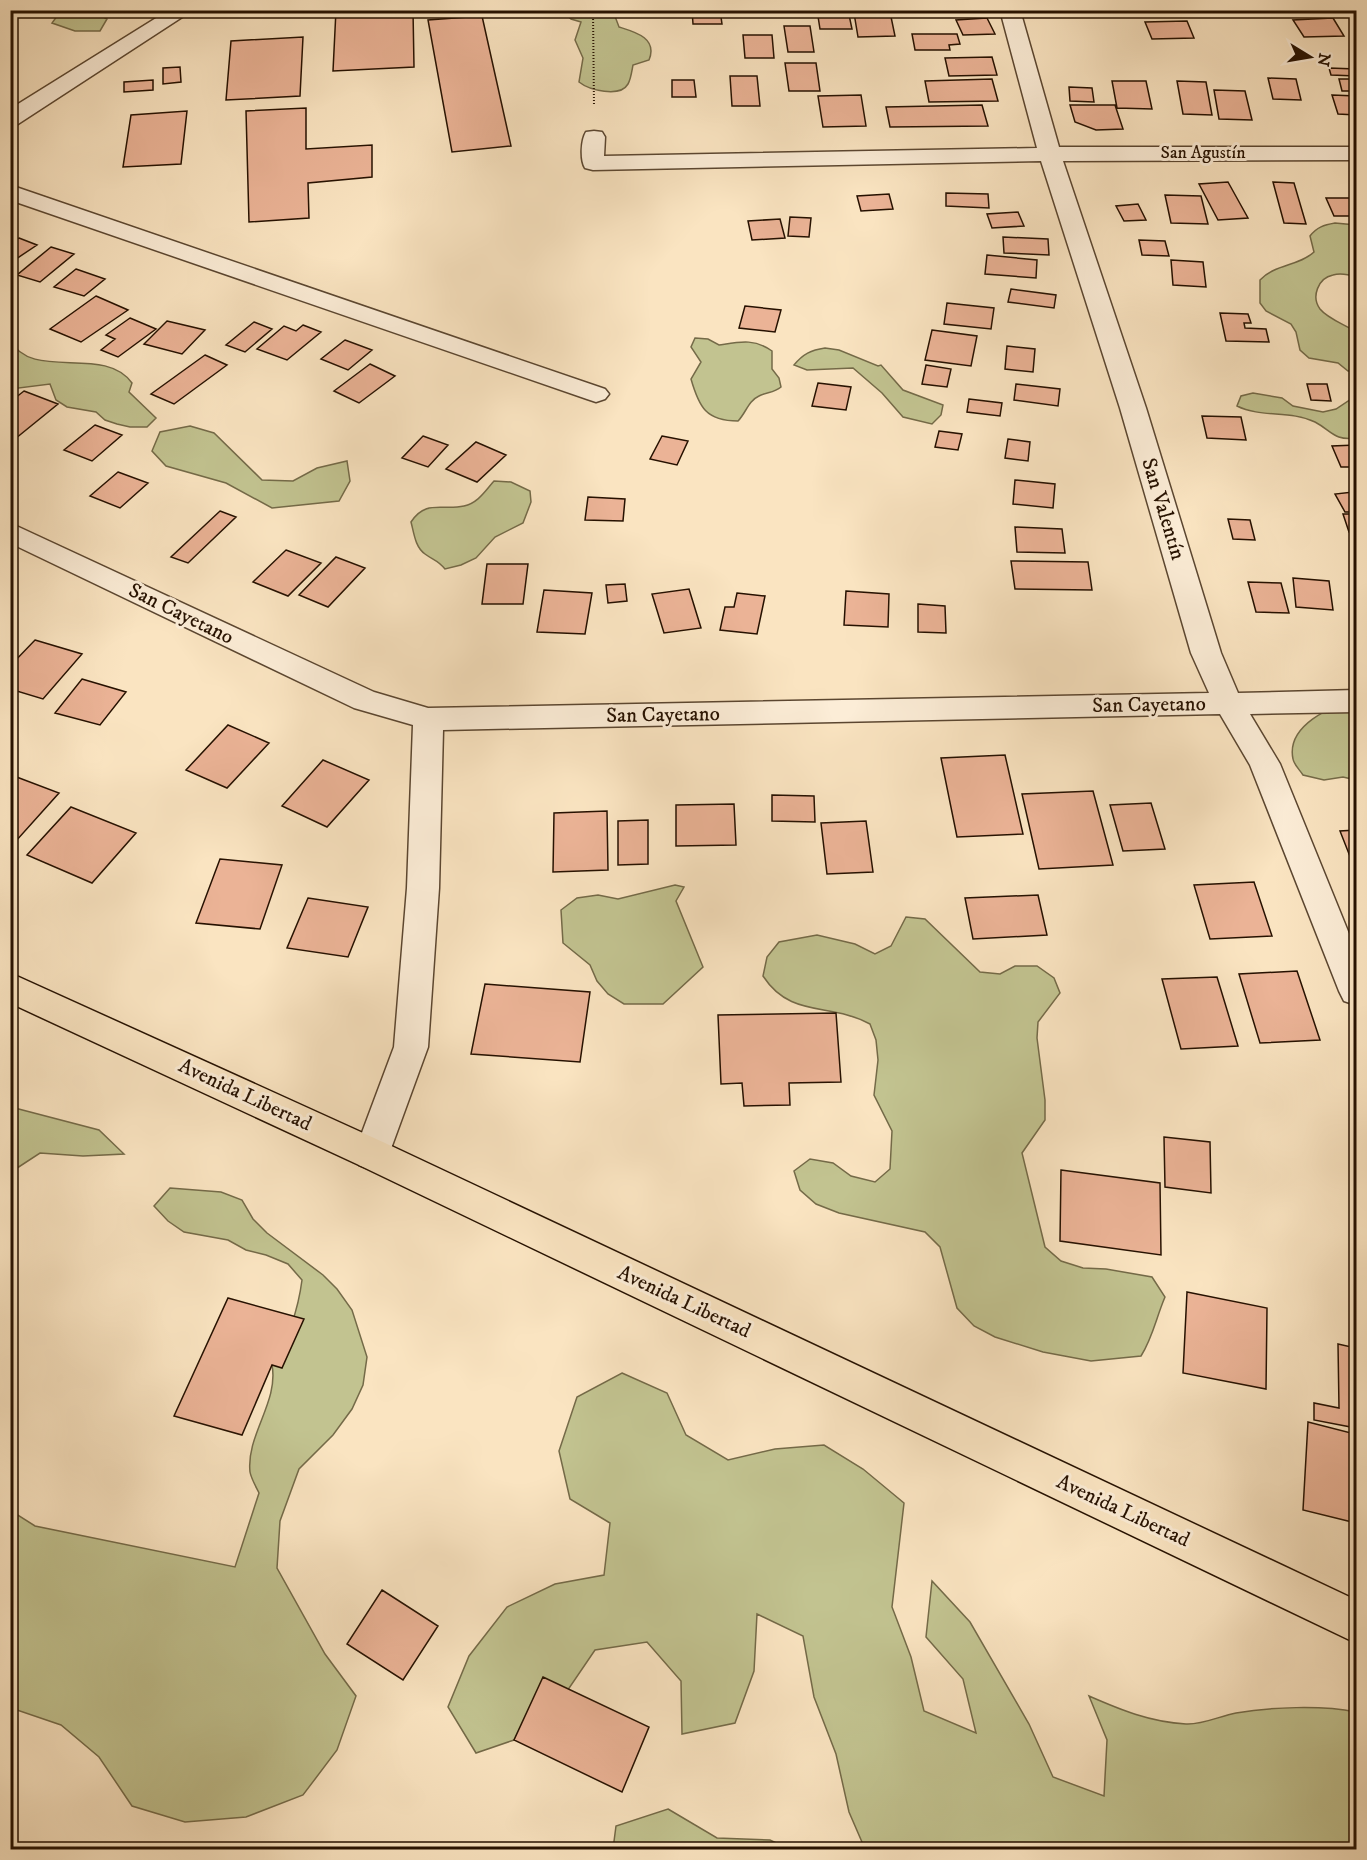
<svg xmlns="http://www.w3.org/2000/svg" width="1367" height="1860" font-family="'IM FELL DW Pica',serif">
	<rect width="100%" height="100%" fill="#fae4c1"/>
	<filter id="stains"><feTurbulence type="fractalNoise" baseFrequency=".00333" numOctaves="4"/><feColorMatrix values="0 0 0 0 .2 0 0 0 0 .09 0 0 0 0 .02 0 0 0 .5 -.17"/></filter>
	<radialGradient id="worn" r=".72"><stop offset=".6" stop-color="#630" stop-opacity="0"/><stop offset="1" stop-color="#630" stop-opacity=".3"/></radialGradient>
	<path fill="#c2c390" stroke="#746a48" stroke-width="1.5" d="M65,11H92L107,19L100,31H75L52,23L60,12Z
		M563,11H613L619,27C635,32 658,38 649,60L633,65C632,70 631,79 628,84C620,98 589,90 579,82L583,58L575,40L581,22L571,19Z
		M1335,223L1356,225V277C1350,275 1340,273 1333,275C1318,278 1311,297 1320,309C1328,319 1346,325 1356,332V371H1348L1338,363L1309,358L1300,350L1296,332L1291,324L1266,311L1260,303V280C1275,264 1299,266 1314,252L1310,236C1317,227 1324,225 1335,223Z
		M695,338L708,339L719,345C739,342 754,338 772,351V369L779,378L781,387C774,393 766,392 759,396C748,401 746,413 738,421C706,421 699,407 691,379L701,362L691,347Z
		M10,340C32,382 104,344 132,383L129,392L156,418L147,427H130L117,424L105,420L96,412L67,407L56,400L50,384L11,389Z
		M825,348L839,350L878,366L881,365L903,390L943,405L941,415L932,424L903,417L882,393L853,368L807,370L794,365C803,354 811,350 825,348Z
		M1356,382V438C1334,441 1332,431 1315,422C1290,410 1261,418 1237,406L1241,396L1253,393L1282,398L1293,406L1323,412L1336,409L1354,397Z
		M190,426L214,433L262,480L293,481L317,468L347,461L350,481L339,501L272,508L226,483L166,466L152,451L160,432Z
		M494,481L511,482L530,491L531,502L523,523L495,537L476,558L461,565L445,569C438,560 433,560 425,554C415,547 414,533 411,522C426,499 442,511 464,506C478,503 485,491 494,481Z
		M1356,701V780L1343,777L1324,780L1303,775C1300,770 1294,765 1293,759C1286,726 1331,705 1356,701Z
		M675,885L684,887L676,901L703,967L663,1004H624L608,994L597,981L590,965L563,943L561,910L577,898L598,895L618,899Z
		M906,917L925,919L980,972L1000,974L1015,966H1037L1054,978L1060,993L1038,1022L1037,1038L1045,1100V1120L1022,1153L1045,1247L1061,1261L1083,1268L1106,1269L1152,1277L1165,1297C1156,1318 1153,1337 1141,1356L1091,1361L1043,1352L995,1337L974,1326L957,1308L940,1247L925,1232L839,1213L816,1204L800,1190L794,1171L810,1159L833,1163L851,1176L875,1182L890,1169L892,1131L874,1095L878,1060L876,1040L870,1024C830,1002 791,1019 763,976L767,957L779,942L817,935L855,944L875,954L891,946Z
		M11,1107L99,1130L124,1154L83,1156L40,1153L11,1172Z
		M170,1188L221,1192L242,1200L253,1219L267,1233L323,1275L337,1289L352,1310L367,1357L363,1385L352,1409L333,1435L299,1469L280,1521L277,1568L325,1654L356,1696L337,1750L303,1795L246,1817L185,1822L132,1806L99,1757L61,1725L11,1708L10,1510L35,1526L235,1567L259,1493C256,1487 251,1478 250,1472C246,1435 279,1402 272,1365C288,1339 298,1311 302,1280L288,1264L266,1255L246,1250L228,1240L184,1232L168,1221L154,1206Z
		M622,1373L667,1393L686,1435L728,1460L775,1449L824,1445L863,1469L904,1503L892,1607L911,1657L924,1711L976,1733L963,1679L926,1637L932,1581L970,1622L1029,1724L1053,1777L1104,1796L1107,1740L1089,1696C1121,1710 1150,1722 1186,1724C1202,1725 1220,1716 1236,1713C1271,1707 1322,1705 1356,1712V1849H865L849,1812L836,1754L814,1697L803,1636L757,1614L754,1671L735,1723L682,1734L681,1681L647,1642L595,1650L561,1700L514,1740L476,1753L448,1707L469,1656L507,1607L555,1584L604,1575L610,1523L570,1499L559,1451L577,1397Z
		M668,1809L717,1838L770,1840L789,1849H613L616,1826Z"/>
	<path fill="#ebb396" stroke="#261100" stroke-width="1.5" d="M336,10H413L414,67L333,71Z
		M692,10H720L722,24H693Z
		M817,10H848L852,29H820Z
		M1108,10H1165V12L1109,13Z
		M890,12L895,36L858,37L854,13Z
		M482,16L511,146L452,152L428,20Z
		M987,18L995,34L963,35L956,20Z
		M1333,18L1344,36L1304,37L1293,20Z
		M1187,21L1194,38L1152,39L1145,22Z
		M784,26H810L814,52H788Z
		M912,34H957L960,44L949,45L950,50H915Z
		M743,35H772L774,58H745Z
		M303,37L300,96L226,100L231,41Z
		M992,57L997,75L949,76L945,58Z
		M785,63H816L820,91H789Z
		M180,67L181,82L163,84V68Z
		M1329,68L1356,69V76L1331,75Z
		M730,76H757L760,106H732Z
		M1268,78L1296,79L1301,100L1273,99Z
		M992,79L998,101L929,102L925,81Z
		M1339,79H1356V91H1342Z
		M153,80V90L124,92V82Z
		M672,80H694L696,97H672Z
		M1112,81H1146L1152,109L1117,108Z
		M1177,81L1206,82L1212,115L1183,114Z
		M1069,87L1092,88L1094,102L1070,101Z
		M1214,90L1245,91L1252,120L1219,119Z
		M861,95L866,126L823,127L818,96Z
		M1332,95L1356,96V115L1338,114Z
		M982,105L988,126L890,127L886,107Z
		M1070,105H1115L1123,129L1096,130L1075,122Z
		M306,108V149L372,145V177L308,183L309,218L249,222L246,111Z
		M187,111L181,164L123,167L131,115Z
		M1228,182L1248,218L1218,220L1199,184Z
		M1273,182L1294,183L1306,224L1284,223Z
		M946,193L988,194L989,208L946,206Z
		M889,194L893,209L861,211L857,196Z
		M1165,195L1201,196L1208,224L1171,223Z
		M1326,198H1356V216H1334Z
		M1138,204L1146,220L1124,221L1116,206Z
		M1018,212L1024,226L992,228L987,214Z
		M790,217L811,218L809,237L788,236Z
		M780,219L785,238L752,240L748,221Z
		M1003,237L1048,239L1049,255L1004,253Z
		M19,238L37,245L10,263V244Z
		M1139,240L1165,241L1169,256L1142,255Z
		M51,247L74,254L40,282L17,275Z
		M987,255L1037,260L1036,278L985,274Z
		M1171,260L1203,262L1206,287L1173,285Z
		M76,269L105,279L84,296L54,287Z
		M1011,289L1056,295L1054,308L1008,302Z
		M96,296L128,310L81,342L50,329Z
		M947,303L994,308L991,329L944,324Z
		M745,306L781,310L775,332L739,328Z
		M1220,313L1248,314L1251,323H1244L1245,328L1266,329L1269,342L1226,341Z
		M130,318L156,329L118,357L101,350L115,339L106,335Z
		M167,321L205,330L182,354L144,344Z
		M254,322L272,329L245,352L226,345Z
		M303,325L321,332L287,360L257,349L284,326L296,331Z
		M932,330L977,336L971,366L925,360Z
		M345,340L372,350L348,370L321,359Z
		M1007,346L1035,349L1033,372L1005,369Z
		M205,355L227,365L174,404L151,394Z
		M370,364L395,376L359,403L334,391Z
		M926,365L951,369L947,387L922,384Z
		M818,383L851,387L846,410L812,406Z
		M1016,384L1060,389L1058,406L1014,400Z
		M1307,384H1327L1331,401L1311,400Z
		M24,391L58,404L10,443V402Z
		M969,399L1002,403L1000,416L967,412Z
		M1202,416L1241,417L1246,440L1207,438Z
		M95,425L122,435L92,461L64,450Z
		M939,431L962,434L958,450L935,447Z
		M423,436L448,445L428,467L402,458Z
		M662,436L688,441L677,465L650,459Z
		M1008,439L1030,442L1028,461L1005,458Z
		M476,442L506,455L477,482L446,469Z
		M1356,445V467H1341L1332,446Z
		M118,472L148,483L120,508L90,496Z
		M1015,480L1055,484L1053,508L1013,504Z
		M1353,492L1356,500V512H1345L1335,494Z
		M588,497L625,499L623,521L585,520Z
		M220,511L236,517L188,563L171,557Z
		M1343,514H1356V532H1349Z
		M1228,519L1250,520L1255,540L1233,539Z
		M1015,527L1062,529L1065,553L1017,552Z
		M286,550L321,563L288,596L253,582Z
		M336,557L365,568L328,607L299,595Z
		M1011,561L1088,562L1092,590L1015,589Z
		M487,564H528L523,604H482Z
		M1293,578L1329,581L1333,610L1296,607Z
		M1248,582L1281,583L1289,613L1256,612Z
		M625,584L627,601L608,603L606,585Z
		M689,589L701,628L664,633L652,594Z
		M544,590L592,593L585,634L537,632Z
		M846,591L889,594L888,627L844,625Z
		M737,593L765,596L757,634L720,630L725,607H734Z
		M918,604L945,606L946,633L918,632Z
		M35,640L82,654L43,699L10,689V666Z
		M82,679L126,692L100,725L55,713Z
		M228,725L269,743L227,788L186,770Z
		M1005,755L1023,834L957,837L941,758Z
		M323,760L369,780L327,827L282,806Z
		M14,776L59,793L16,841L10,839V779Z
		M1093,791L1113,865L1039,869L1022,794Z
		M772,795L814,796L815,822L772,821Z
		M1151,803L1165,849L1123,851L1110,805Z
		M734,804L736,845L676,846V805Z
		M71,807L136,833L92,883L27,855Z
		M607,811L608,870L553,872L554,813Z
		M648,820V864L618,865V821Z
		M866,821L873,872L827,874L821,823Z
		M1356,830V858L1351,859L1340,831Z
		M220,859L282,865L260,929L196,923Z
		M1254,882L1272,936L1210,939L1194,885Z
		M1038,895L1047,935L973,939L965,898Z
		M308,898L368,907L348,957L287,948Z
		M1297,971L1320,1040L1260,1043L1239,974Z
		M1217,977L1238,1046L1181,1049L1162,979Z
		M485,984L590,992L580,1062L471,1054Z
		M836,1013L841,1082L789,1083L790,1105L744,1106L742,1083L721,1084L718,1015Z
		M1164,1137L1210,1142L1211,1193L1165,1187Z
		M1061,1170L1160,1183L1161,1255L1060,1241Z
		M1187,1292L1267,1308L1266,1389L1183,1373Z
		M228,1298L304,1319L282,1368L272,1365L242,1435L174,1416Z
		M1338,1344L1356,1348V1428L1314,1420V1403L1339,1408Z
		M1308,1422L1355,1434L1352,1522L1303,1510Z
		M382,1590L438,1626L403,1680L347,1644Z
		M543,1677L649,1727L622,1792L514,1740Z"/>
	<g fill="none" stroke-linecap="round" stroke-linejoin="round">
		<defs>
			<path id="minor" d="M169,10H193L18,124L10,125V109Z
				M1000,10H1020L1059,147H1356V160L1063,161L1146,408L1221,653L1238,693L1356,690V712L1250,714L1280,764L1356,951V1005L1344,1001L1339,991L1250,765L1220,714L443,730L439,888L428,1047L385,1165L372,1170L359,1165L354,1154L394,1047L407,888L413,725L354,708L10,543V523L374,692L428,708L1209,693L1191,653L1120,408L1041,161L593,170L585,168C580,160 581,140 586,132L594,131L602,132L605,137L604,156L1037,148Z
				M10,185L605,389L609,394L605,399L596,402L587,399L10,200Z"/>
			<path id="major" d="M10,973L385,1143L1356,1600V1643L359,1165L10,1003Z"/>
		</defs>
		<use href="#minor" stroke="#5b4630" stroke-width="3"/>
		<use href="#major" stroke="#261100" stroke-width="3"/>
		<path stroke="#261100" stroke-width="2" stroke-dasharray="1 2" stroke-linecap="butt" d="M593,10L594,106"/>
		<use href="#minor" fill="#fcedd7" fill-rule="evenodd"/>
		<use href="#major" fill="#fae4c1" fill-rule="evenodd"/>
	</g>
	<g text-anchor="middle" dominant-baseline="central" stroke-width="6" stroke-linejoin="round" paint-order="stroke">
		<g font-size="18" fill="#261100" stroke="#fcedd7">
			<text x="1203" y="153">San Agustín</text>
		</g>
		<g font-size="21" fill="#261100" stroke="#fcedd7">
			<text transform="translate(1163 509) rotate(73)">San Valentín</text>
			<text transform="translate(181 614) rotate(26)">San Cayetano</text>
			<text transform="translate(1149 705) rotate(-1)">San Cayetano</text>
			<text transform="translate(663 715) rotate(-1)">San Cayetano</text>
			<text transform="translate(245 1095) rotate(25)">Avenida Libertad</text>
			<text transform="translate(684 1302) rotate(25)">Avenida Libertad</text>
			<text transform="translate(1123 1511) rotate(25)">Avenida Libertad</text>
		</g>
	</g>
	<rect width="1367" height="1860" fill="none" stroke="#fae4c1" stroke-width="36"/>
	<rect x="12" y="12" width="1343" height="1836" fill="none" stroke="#261100" stroke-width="3"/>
	<rect x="18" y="18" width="1331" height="1824" fill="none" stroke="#261100" stroke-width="1.5"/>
	<g transform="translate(1310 57) rotate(101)" stroke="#fcedd7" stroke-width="4.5" paint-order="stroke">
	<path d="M0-4.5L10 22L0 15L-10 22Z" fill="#261100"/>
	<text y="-9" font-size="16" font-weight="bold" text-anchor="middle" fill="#261100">N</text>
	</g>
	<rect width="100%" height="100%" filter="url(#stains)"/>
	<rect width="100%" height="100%" fill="url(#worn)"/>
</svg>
